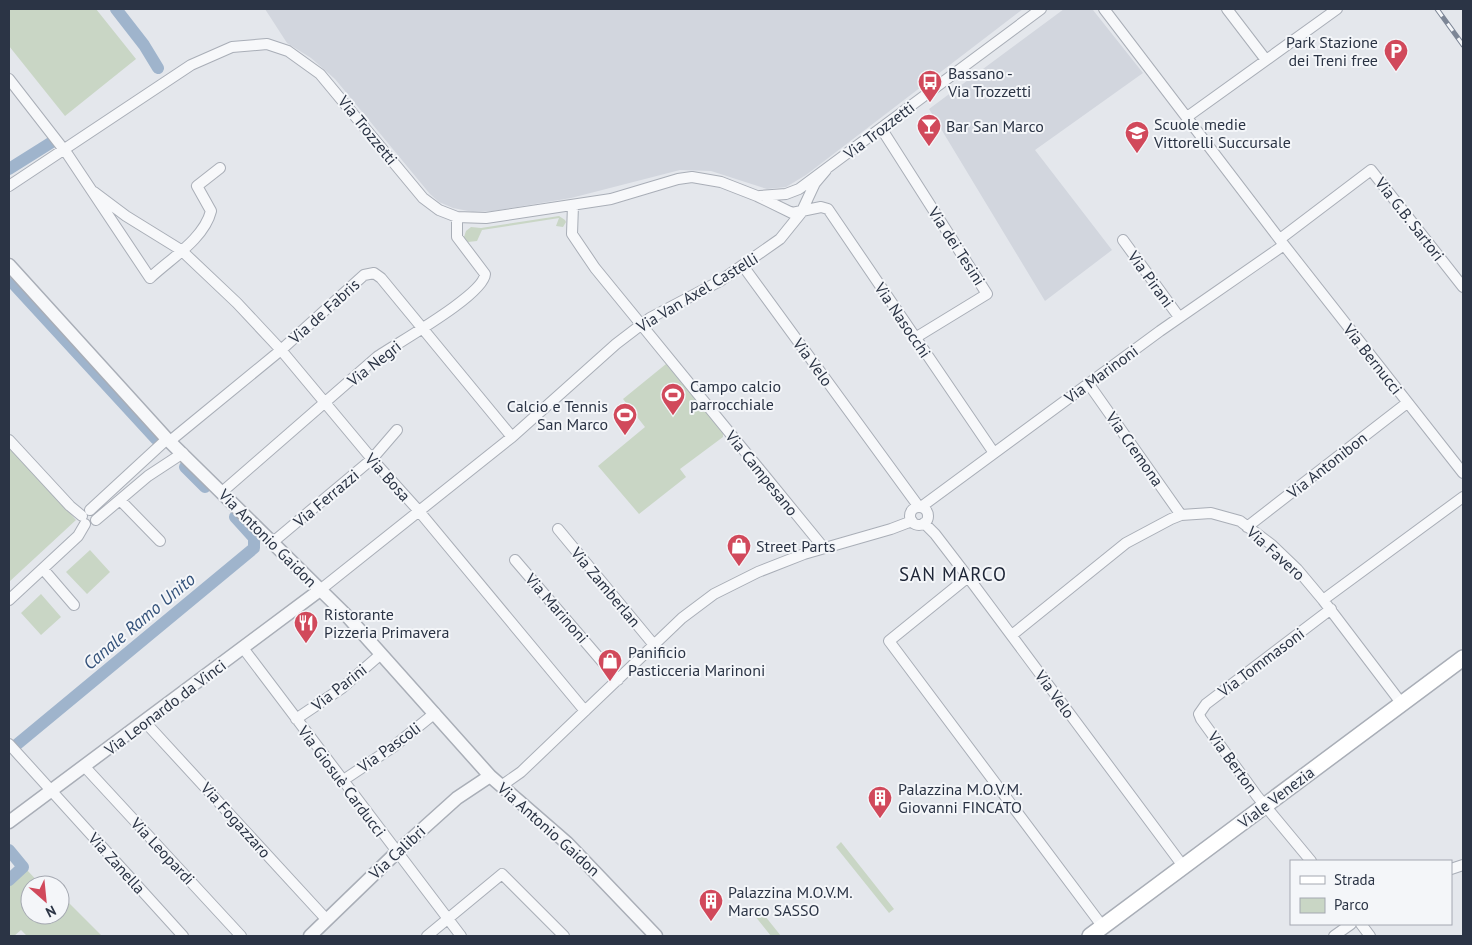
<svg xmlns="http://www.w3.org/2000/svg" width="1472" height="945" font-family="'PT Sans',sans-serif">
	<rect width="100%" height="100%" fill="#e4e7ec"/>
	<path fill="#d2d6de" d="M265,9H1023L806,175L786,187L767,189L711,171L680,170L571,198L493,211L473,212L453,208L439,202L430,194L335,79L311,58L287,43Z
		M1064,9L1093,10L1143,73L1035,150L1112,250L1045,301L929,109Z"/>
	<path fill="#c9d6c5" d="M9,9H96L136,59L65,116L9,46Z
		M559,216L565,220L566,222L563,227L556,226L559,218L482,230L477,241L468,242L464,237L466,231L471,227L481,228Z
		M666,364L723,432V437L680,469L686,477L639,514L598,466L645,427L623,399Z
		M9,446L76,520L9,582Z
		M90,550L110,572L87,594L66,572Z
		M41,594L61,617L41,635L21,613Z
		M841,842L894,909L889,913L836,847Z
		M27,870L41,885H30V915H60V904L65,899L102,936H27L21,930L14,936H9V886Z
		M757,906L781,936H771L751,911Z"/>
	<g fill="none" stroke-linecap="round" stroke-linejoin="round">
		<path stroke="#9fb4cc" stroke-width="12" d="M116,9L144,45L158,68
			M9,169L52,142
			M9,279L156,439
			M185,467L205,487
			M15,746L254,548V538L235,517
			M9,850L23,867L9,880"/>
		<defs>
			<path id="minor" d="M1104,9L1284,245L1463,473
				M1227,9L1266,60
				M9,79L68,155L150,278C170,259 204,239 211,211L197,186L220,168
				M1187,117L1337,9
				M881,128L987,294L915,338
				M9,186L191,65L232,47L267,44L288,51L320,74L423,198L439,210L457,217L486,218L611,199L678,179L692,177L721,182L757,196L792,213L821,207L828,209L994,453
				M94,192L126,216L181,250L237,303L281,350L372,459L418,510L585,711
				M760,196L786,194L799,189L1041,9
				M573,205L572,234L595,268L823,547
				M1280,239L1371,170L1463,287
				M1123,240L1179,317
				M743,266L919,507
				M1088,383L1181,515
				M9,440L70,506L82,516
				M170,441L281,350L364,275L374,273L381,278L512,437
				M222,492L377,357C397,343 484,295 485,274L457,237V217
				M120,500L160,541
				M921,507L1160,331L1284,245
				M910 516a9 9 0 1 1 18 0a9 9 0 1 1-18 0Z
				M90,510L167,439
				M96,520L148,476L183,453
				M924,523L935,534L968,577L1183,866
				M1247,527L1407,403
				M558,529L654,645
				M273,542L372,459L397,430
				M515,560L618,680
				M43,569L74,605
				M968,577L889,641L1103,927
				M320,590L512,437L616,344L650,318L720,281L780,239L801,213L815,183L826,170
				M9,600L78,536L85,524
				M1323,600L1463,497
				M1012,635L1126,543L1171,519L1181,515L1211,513L1240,521L1272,545L1297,569L1323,600L1402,704
				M243,648L461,936
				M296,719L342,688L381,654
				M145,722L327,920
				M9,744L183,936
				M84,766L241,936
				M342,781L393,747L435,713
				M501,786L521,772L682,618L714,594L758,572L804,554L891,529L912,521
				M1311,861L1257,796L1201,719L1199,714L1206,704L1331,609
				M1451,869L1463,865
				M1361,924L1370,936
				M427,936L502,874L564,936
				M1334,936L1351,924"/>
			<path id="tertiary" d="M9,265L167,439L348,617L490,776L567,843L656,936
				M9,822L320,590
				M310,936L397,852L457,798L490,776"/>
			<path id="secondary" d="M1090,936L1463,658"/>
		</defs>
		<use href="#minor" stroke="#a9aeb7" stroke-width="12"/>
		<use href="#tertiary" stroke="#a9aeb7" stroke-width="15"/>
		<use href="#secondary" stroke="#a9aeb7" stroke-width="18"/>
		<use href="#minor" stroke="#f7f8fa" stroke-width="10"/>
		<use href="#tertiary" stroke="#f7f8fa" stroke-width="12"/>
		<use href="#secondary" stroke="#fff" stroke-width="15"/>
		<defs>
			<path id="rail" d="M1437,9L1463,45"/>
		</defs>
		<use href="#rail" stroke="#7d8696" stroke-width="5"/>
		<use href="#rail" stroke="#f4f6f9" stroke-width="3" stroke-dasharray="9" stroke-linecap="butt"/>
	</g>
	<defs>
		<symbol id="parking-pin" viewBox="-11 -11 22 30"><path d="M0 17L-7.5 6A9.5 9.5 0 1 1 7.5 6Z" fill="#d1495b" stroke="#f4f6f9"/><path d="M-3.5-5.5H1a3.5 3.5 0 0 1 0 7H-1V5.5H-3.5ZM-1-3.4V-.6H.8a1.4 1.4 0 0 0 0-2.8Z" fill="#fff"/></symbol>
		<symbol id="bus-pin" viewBox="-11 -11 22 30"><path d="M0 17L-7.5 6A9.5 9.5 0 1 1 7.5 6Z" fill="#d1495b" stroke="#f4f6f9"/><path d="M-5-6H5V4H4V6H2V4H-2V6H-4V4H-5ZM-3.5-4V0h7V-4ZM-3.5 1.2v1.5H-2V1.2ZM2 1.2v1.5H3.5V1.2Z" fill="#fff"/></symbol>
		<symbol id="bar-pin" viewBox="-11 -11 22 30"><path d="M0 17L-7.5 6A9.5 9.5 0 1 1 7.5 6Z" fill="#d1495b" stroke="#f4f6f9"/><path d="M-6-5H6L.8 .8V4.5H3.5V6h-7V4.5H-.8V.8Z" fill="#fff"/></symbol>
		<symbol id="school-pin" viewBox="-11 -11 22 30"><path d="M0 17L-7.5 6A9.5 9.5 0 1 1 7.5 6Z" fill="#d1495b" stroke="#f4f6f9"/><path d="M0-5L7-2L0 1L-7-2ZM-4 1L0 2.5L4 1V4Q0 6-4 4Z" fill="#fff"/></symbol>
		<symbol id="stadium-pin" viewBox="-11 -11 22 30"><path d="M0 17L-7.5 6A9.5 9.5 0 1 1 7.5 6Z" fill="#d1495b" stroke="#f4f6f9"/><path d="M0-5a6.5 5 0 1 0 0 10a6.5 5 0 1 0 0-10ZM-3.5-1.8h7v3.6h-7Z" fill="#fff"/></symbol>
		<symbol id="shop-pin" viewBox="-11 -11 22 30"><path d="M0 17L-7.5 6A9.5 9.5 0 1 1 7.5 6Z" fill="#d1495b" stroke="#f4f6f9"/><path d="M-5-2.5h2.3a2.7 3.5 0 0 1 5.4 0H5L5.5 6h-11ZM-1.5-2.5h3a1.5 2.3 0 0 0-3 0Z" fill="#fff"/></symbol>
		<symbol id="restaurant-pin" viewBox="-11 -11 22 30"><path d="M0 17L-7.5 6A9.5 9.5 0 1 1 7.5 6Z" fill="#d1495b" stroke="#f4f6f9"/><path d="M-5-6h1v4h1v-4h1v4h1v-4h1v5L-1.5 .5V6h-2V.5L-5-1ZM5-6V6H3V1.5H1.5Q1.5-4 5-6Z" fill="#fff"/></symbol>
		<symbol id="building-pin" viewBox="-11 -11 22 30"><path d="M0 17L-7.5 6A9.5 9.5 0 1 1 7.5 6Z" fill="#d1495b" stroke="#f4f6f9"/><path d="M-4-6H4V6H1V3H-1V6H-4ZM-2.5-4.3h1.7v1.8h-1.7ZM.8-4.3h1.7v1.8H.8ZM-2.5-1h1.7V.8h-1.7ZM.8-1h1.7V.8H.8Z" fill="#fff"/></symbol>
	</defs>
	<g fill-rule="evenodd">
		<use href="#parking-pin" x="1382" y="37" width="28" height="38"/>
		<use href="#bus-pin" x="916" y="68" width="28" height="38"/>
		<use href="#bar-pin" x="915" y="112" width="28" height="38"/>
		<use href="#school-pin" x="1123" y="119" width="28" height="38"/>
		<use href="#stadium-pin" x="659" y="381" width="28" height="38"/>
		<use href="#stadium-pin" x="611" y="401" width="28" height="38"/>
		<use href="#shop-pin" x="725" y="532" width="28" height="38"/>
		<use href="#restaurant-pin" x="292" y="609" width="28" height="38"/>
		<use href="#shop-pin" x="596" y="647" width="28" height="38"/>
		<use href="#building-pin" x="866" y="784" width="28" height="38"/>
		<use href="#building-pin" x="697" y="887" width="28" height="38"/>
	</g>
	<g text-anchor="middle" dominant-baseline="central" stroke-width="4" stroke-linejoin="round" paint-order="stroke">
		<g font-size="16" fill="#2b3445" stroke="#f4f6f9" text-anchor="start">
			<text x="1378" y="42" text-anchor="end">Park Stazione<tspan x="1378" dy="18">dei Treni free</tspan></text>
			<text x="948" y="73">Bassano -<tspan x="948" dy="18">Via Trozzetti</tspan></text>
			<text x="1154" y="124">Scuole medie<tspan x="1154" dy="18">Vittorelli Succursale</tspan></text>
			<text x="946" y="126">Bar San Marco</text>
			<text x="690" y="386">Campo calcio<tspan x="690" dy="18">parrocchiale</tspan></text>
			<text x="608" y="406" text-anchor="end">Calcio e Tennis<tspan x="608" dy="18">San Marco</tspan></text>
			<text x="756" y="546">Street Parts</text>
			<text x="324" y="614">Ristorante<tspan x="324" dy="18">Pizzeria Primavera</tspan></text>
			<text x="628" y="652">Panificio<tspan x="628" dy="18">Pasticceria Marinoni</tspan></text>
			<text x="898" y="789">Palazzina M.O.V.M.<tspan x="898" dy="18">Giovanni FINCATO</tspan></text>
			<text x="728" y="892">Palazzina M.O.V.M.<tspan x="728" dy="18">Marco SASSO</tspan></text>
		</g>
		<g font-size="16" fill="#2b3445" stroke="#f4f6f9">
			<text transform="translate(368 130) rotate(51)">Via Trozzetti</text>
			<text transform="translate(879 130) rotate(-37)">Via Trozzetti</text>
			<text transform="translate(1410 219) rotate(52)">Via G.B. Sartori</text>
			<text transform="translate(957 246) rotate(57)">Via dei Tesini</text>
			<text transform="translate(1151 279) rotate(54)">Via Pirani</text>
			<text transform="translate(697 292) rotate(-31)">Via Van Axel Castelli</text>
			<text transform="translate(324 311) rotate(-42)">Via de Fabris</text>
			<text transform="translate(903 320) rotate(56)">Via Nasocchi</text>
			<text transform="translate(1373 359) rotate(52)">Via Bernucci</text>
			<text transform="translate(813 362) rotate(54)">Via Velo</text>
			<text transform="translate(374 363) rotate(-38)">Via Negri</text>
			<text transform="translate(1101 374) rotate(-36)">Via Marinoni</text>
			<text transform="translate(1135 449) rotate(55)">Via Cremona</text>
			<text transform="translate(1327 465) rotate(-38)">Via Antonibon</text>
			<text transform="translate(762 473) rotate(51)">Via Campesano</text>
			<text transform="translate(388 477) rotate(48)">Via Bosa</text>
			<text transform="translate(326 498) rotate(-40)">Via Ferrazzi</text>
			<text transform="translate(268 538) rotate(45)">Via Antonio Gaidon</text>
			<text transform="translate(1276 553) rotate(42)">Via Favero</text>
			<text transform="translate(606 587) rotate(50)">Via Zamberlan</text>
			<text transform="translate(557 608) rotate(49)">Via Marinoni</text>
			<text transform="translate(1261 662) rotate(-37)">Via Tommasoni</text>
			<text transform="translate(339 687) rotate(-38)">Via Parini</text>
			<text transform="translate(1055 694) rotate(54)">Via Velo</text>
			<text transform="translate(165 707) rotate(-37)">Via Leonardo da Vinci</text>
			<text transform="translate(389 747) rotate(-36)">Via Pascoli</text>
			<text transform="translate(1233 762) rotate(54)">Via Berton</text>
			<text transform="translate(342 781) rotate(53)">Via Giosuè Carducci</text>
			<text transform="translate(1276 797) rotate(-37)">Viale Venezia</text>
			<text transform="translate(236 820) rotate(48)">Via Fogazzaro</text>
			<text transform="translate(549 829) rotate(42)">Via Antonio Gaidon</text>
			<text transform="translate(163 851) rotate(47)">Via Leopardi</text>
			<text transform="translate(397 852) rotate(-43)">Via Calibri</text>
			<text transform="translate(117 863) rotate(48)">Via Zanella</text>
		</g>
		<g font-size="18" font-style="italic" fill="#34527a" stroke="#f4f6f9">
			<text transform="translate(139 621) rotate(-40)">Canale Ramo Unito</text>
		</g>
		<g font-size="19" letter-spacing="1" fill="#1d2536" stroke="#f4f6f9">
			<text x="953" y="574">SAN MARCO</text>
		</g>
	</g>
	<rect width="1472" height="945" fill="none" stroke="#2b3445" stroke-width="20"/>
	<rect x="1290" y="860" width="162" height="65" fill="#f4f6f9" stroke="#a4a8b1"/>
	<rect x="1300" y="876" width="25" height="8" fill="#ffffff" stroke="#a4a8b1"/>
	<text x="1334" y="885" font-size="15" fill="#2b3445">Strada</text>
	<rect x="1300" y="898" width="25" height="15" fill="#c9d6c5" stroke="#a4a8b1"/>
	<text x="1334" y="910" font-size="15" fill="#2b3445">Parco</text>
	<g transform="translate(45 900) rotate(153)"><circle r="24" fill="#f4f6f9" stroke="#a4a8b1"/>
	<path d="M0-4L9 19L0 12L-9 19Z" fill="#d1495b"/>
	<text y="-8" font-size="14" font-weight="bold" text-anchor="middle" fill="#2b3445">N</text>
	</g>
</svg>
